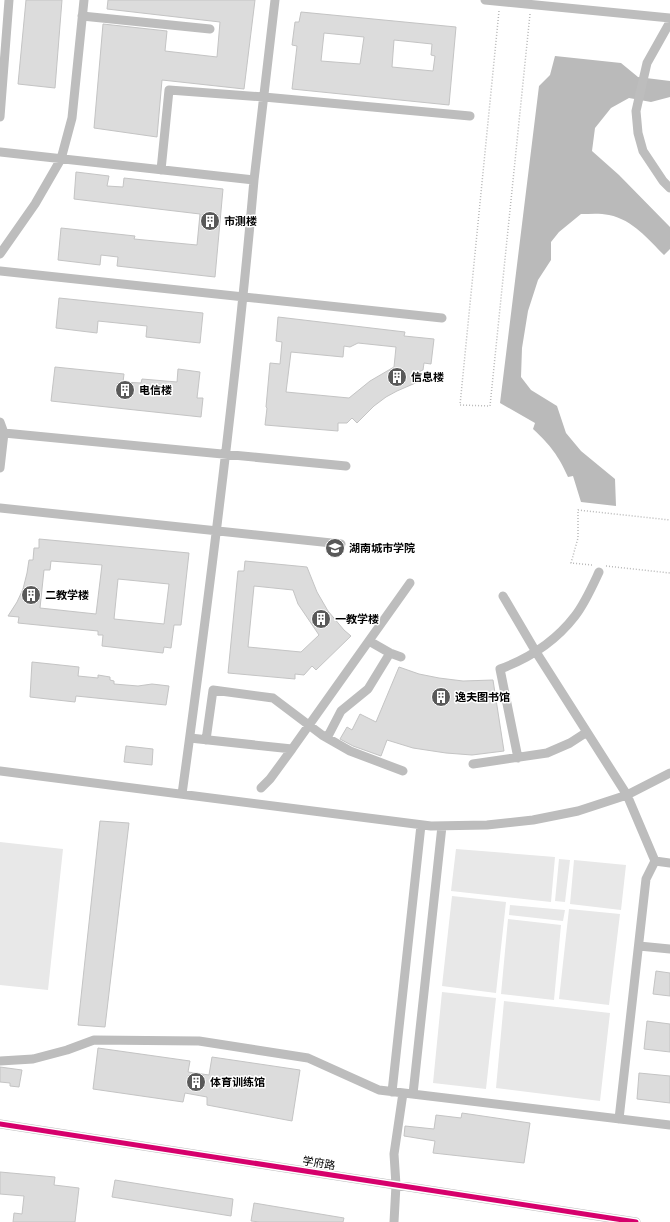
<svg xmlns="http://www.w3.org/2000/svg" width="670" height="1222" font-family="Arial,'Noto Sans SC',sans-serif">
	<rect width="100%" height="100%" fill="#fff"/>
	<path fill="#e8e8e8" d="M0,842L63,849L48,990L0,985Z
		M456,849L555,857L551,902L451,891Z
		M559,859L570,860L565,902L555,901Z
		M574,860L626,865L621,910L570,904Z
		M452,896L506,902L496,993L442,986Z
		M510,905L565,910L563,921L509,915Z
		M569,909L620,914L609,1005L559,999Z
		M508,919L561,925L554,1000L501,994Z
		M442,992L496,998L486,1089L433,1083Z
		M504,1001L610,1013L600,1101L496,1088Z"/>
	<path fill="#bababa" d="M555,56L621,63L638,77L670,81V97L651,102L629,98L611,108L595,128L592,151L619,175L670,227V249L664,255C648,239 633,220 609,215C600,213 590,214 581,214L559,232L551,242V260L538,280L528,311L522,348L521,377L531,390L557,406L566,433L581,451L615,479L616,506L581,502L573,476L568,477C558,455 551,446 533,429L535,423L500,403L539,86L550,75Z"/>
	<path fill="#dcdcdc" stroke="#c4c4c4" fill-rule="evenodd" d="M26,0H62L55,88L18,84Z
		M108,0H255L244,89L162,80L157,137L94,128L103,24L167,31L165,51L217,57L220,22L107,9Z
		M301,12L456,27L449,105L292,89L297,46L292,45L295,22H299ZM324,33L364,37L360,64L321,61ZM394,40L432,44L431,55L435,56L433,71L392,67Z
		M76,172L109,176L107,186L123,187L124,178L223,189L215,277L117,266L118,257L101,255L100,265L58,260L61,228L135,236L134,239L197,245L200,214L74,199Z
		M59,298L203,313L200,343L146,337L147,326L98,321L97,333L56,328Z
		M278,317L405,332L404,336L434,339L431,364L424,363L423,370L416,373L420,381L397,391L386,397L374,406L357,423L352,418L347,423H338V431L265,425L267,408L266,407L270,363L280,364L282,342L276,341ZM358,343L396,347L394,367L370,381L349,398L286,392L291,352L343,357L344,346L350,347Z
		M55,367L124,374L123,382L141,383L142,379L177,382L178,369L200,372L197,398H203L201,417L51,401Z
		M39,539L189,553L181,625H174L171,648L164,647L163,653L102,646L103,635H98V631L18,623L19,617L8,616L17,602L23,589L27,573L29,560H33L34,548H39ZM51,561L102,565L96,614L40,608L44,570H50ZM118,579L169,584L164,624L114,619Z
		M245,561L307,567L317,592L328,611L344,630L351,636L316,670L312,666L304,675L295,674V679L228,673L238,571H244ZM254,586L293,590L298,604L319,635L301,652L248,647Z
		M32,662L79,667L78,676L98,678V675L110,677V680L114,681V684L138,686L152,684L169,686L166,705L76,696L75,702L30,697Z
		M399,667L419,674L439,678L463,681L493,680L504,751L472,755L446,753L413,748L387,740L381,756L353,746L340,739L347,727L352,730L360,714L376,722Z
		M126,746L153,749L152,765L124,762Z
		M100,821L129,823L105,1027L78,1025Z
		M656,971L670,973V996L653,994Z
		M647,1021L670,1024V1052L644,1049Z
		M98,1048L190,1061L188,1072L209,1075L212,1057L300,1070L292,1121L207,1105V1097L185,1093L183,1102L93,1089Z
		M0,1067L22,1070L19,1087L10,1086V1083L0,1082Z
		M639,1073L670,1076V1103L637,1099Z
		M462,1113L530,1123L524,1163L433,1153L435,1141L404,1136L405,1126L434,1129L436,1115L461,1118Z
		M0,1172L55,1177L54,1185L79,1188L75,1222H13L14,1213L22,1214L24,1196L0,1194Z
		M115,1180L233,1199L231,1216L112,1197Z
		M254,1203L344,1218L343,1222H260L251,1221Z"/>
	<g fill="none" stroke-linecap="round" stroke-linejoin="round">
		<path stroke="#b8b8b8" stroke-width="1.5" stroke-dasharray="1 2" stroke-linecap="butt" d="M499,11L460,405L490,406L530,14
			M592,565L571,563L578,538V510L670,520
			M606,566L670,573"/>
		<path stroke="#bdbdbd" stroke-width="9" d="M485,0L670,18
			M82,16L210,29
			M670,22L647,63L636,111L638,133L643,151L663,181L670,188
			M0,117L9,0
			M0,152L254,180L275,0
			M161,170L169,90L264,97L470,116
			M0,254L35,204L61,159L72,118L84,0
			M0,271L442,318
			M0,422L4,433L0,468
			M4,433L346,466
			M0,508L341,544
			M503,596L536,652L627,795L655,861L670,863
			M369,641L390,653L401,657
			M190,738L292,749L410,583
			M327,738L341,711L368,689L390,653
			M206,740L213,690L273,698L322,735L350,751L403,771
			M518,758L500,669C530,658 555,642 575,616C585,603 592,587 599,572
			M473,764L547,753L570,743L587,732
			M0,771L431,826L487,825L533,820L578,811L627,795L670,773
			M261,788L270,779L292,749
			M182,794C210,590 236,386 254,180
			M639,946L670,949
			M0,1061L33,1059L67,1050L94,1040L199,1041L308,1058L379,1090L670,1125
			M392,1092L421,825
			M413,1094L442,826
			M619,1119L646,879L655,861
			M0,1124L636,1222
			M394,1222L396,1185L394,1154L403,1093"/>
		<defs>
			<path id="cycleway" d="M0,1124L636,1222"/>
		</defs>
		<use href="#cycleway" stroke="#fff" stroke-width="8"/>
		<use href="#cycleway" stroke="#d6006c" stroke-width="5"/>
	</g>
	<defs>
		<symbol id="building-disc" viewBox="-11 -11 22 22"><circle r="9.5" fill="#595959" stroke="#fff"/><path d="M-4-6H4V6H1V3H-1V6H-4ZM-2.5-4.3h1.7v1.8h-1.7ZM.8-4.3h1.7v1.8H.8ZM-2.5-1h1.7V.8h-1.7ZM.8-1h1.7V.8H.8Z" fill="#fff"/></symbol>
		<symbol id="university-disc" viewBox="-11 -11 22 22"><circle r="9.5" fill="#595959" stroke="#fff"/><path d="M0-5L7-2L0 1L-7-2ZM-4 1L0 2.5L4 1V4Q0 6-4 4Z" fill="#fff"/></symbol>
	</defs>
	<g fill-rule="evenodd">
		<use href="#building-disc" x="199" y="210" width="22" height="22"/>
		<use href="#building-disc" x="386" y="366" width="22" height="22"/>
		<use href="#building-disc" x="114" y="379" width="22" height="22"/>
		<use href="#university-disc" x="324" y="537" width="22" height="22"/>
		<use href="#building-disc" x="20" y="584" width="22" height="22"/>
		<use href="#building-disc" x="310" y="608" width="22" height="22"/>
		<use href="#building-disc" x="430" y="686" width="22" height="22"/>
		<use href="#building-disc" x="185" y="1071" width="22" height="22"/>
	</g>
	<g text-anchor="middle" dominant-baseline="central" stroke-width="3" stroke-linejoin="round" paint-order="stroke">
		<g font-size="11" font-weight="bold" fill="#000" stroke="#fff" text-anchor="start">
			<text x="224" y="221">市测楼</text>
			<text x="411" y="377">信息楼</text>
			<text x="139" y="390">电信楼</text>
			<text x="349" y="548">湖南城市学院</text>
			<text x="45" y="595">二教学楼</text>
			<text x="335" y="619">一教学楼</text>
			<text x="455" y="697">逸夫图书馆</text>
			<text x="210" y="1082">体育训练馆</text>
		</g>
		<g font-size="11" fill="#000" stroke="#fff">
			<text transform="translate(319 1163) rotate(9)">学府路</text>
		</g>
	</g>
</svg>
